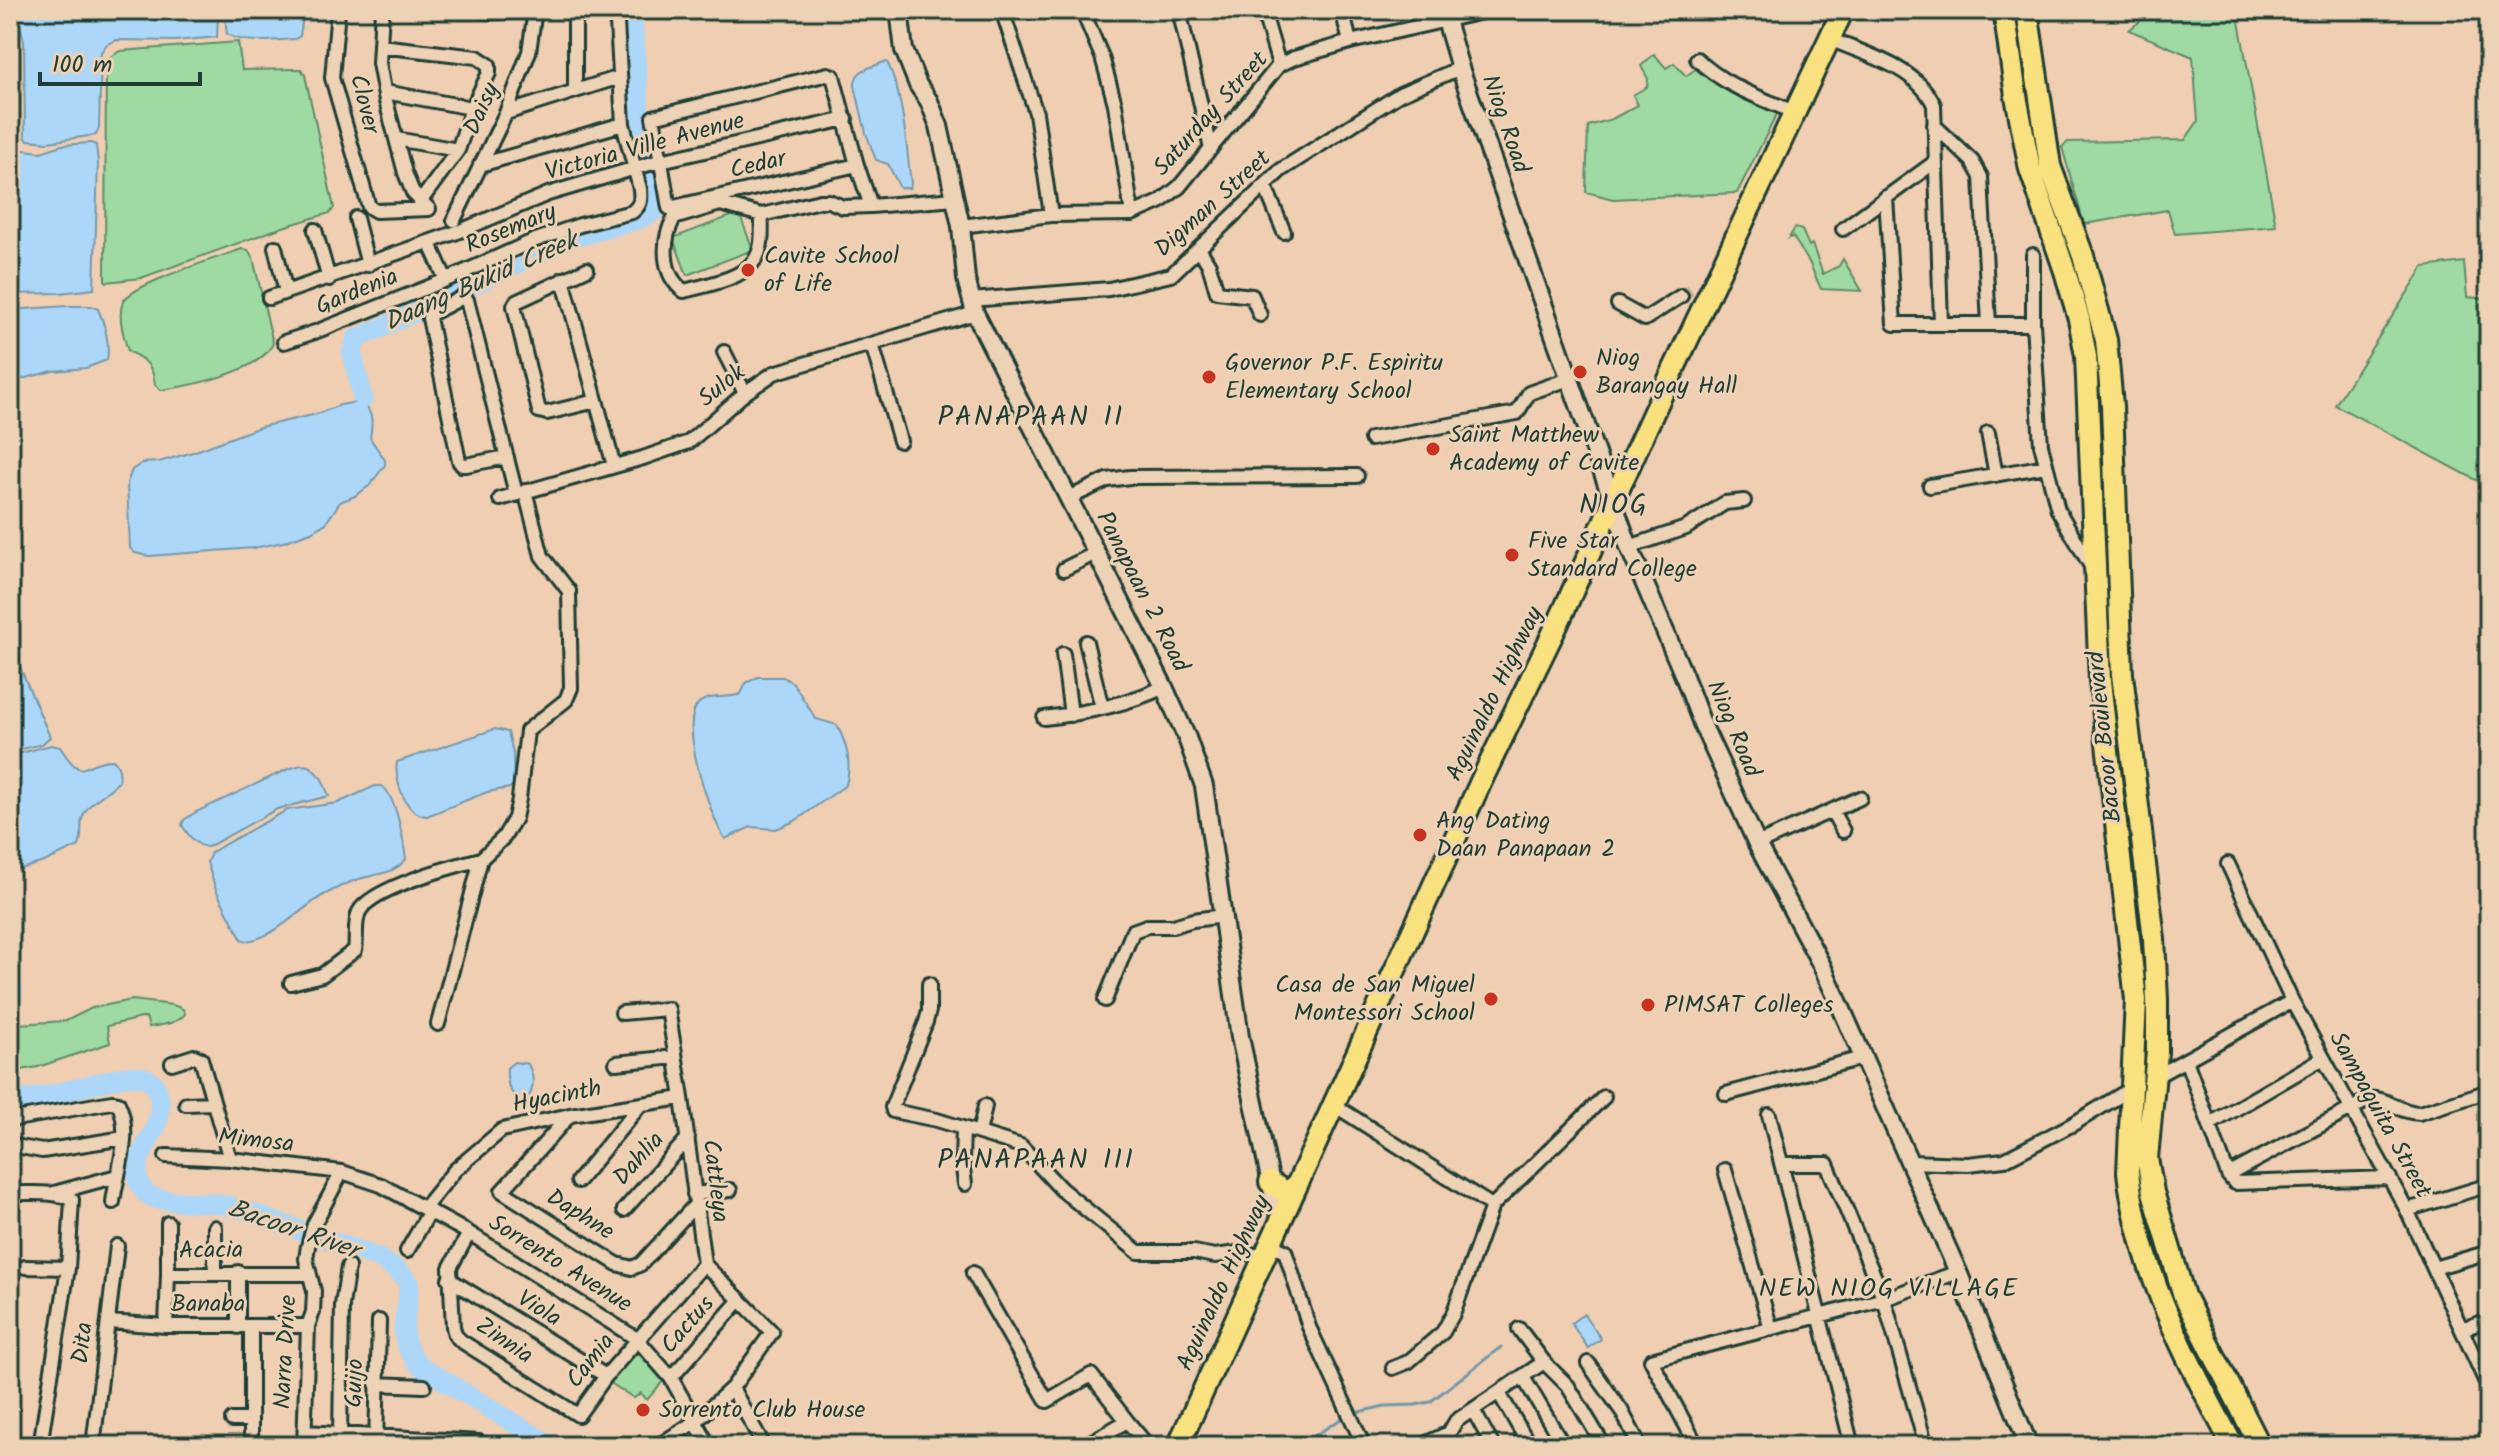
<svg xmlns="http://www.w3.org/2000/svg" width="2499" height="1456" font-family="Kalam,sans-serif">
	<rect width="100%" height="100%" fill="#efceb2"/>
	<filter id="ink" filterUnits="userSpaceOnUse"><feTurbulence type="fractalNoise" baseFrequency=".0125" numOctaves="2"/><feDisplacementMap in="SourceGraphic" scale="16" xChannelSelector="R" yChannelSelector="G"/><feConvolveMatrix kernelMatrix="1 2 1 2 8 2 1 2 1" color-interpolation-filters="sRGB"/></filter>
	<g filter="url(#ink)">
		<path fill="#9edaa1" stroke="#5e8c6a" stroke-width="2" d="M2154,10H2237L2276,226L2175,234L2168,210L2084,224L2062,147L2068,142L2185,140L2198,121L2193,57L2129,30Z
			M238,42L242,70L293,69H301L305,75L334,208L330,213L283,227L141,278L107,282L105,280L106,60L120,51Z
			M1654,54L1666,68L1674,63L1686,76L1701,65L1707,71L1783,102L1737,193L1613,199L1586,192L1588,126L1612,119L1638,105L1633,95L1647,87L1648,79L1641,66Z
			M739,213L753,250L687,275L673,238Z
			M1795,228L1802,230L1809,246L1812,244L1823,274L1839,266L1843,259L1862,291L1821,289L1809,262L1793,237L1789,238Z
			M242,249L248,250L253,258L273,343C261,372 190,386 161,390L155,385C153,365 146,360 128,351C124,337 117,316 123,302C131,284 220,257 242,249Z
			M2464,262L2467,297L2489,299V482H2480L2335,405L2424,267Z
			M132,1000L173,1005L183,1009L185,1014C177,1024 161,1025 149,1027L146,1017L107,1026L110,1043L38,1067L10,1072V1031L18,1024L66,1021L92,1008Z
			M639,1350L663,1381L647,1400L641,1393L634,1398L609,1382Z"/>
		<path fill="#add7f8" stroke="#7499aa" stroke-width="2" d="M10,10H218L217,37L175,41L117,40L107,44L101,52L99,128L96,135L48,142L28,140L25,137L24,41L21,29L10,18Z
			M224,10H304L300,36L295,39C276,40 243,45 227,34Z
			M10,36L14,57L19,130L17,138L10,141Z
			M884,62H887C904,95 906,146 911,183L910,188H900L888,164L876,160L866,133L855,86C854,69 871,68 884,62Z
			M91,143L96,145L98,162L94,289L60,293L10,294V165L12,153L16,149L41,152L62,145Z
			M68,306H91L98,309C105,325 110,343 107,360L86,368L53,371L10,382V310Z
			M357,402L365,403C374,419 372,422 370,438L385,460V465L369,486L355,496L340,502L326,523L311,532L283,542L254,548L149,556L135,553L130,548L127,483L132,470L142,463L159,462L193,452L260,427L317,414L340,405Z
			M10,644L50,737L42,744L10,752Z
			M758,677H783L793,683L816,719L837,725C847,745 852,763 846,785L795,821L776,829L751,827L725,839C711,818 677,722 699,703C710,694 728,699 741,694L746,683Z
			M495,729L508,732L513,753L514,783L510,788L487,792L427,816C405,815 394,780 397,762Z
			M51,745L60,747C85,786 81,760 113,760C119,766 121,772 119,781C109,793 86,802 82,819C80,828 83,836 79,846L44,862L10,872V756Z
			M301,765L310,766L322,779L329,796L277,809L208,847C197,847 187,834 182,825L184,820L196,812L288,769Z
			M375,786H382C396,796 404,842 406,859C392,876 375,873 356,880C344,884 333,890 322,896C301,908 267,945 242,940L216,890L207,862L211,853L225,844L287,810L338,803Z
			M514,1062L528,1064C535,1078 534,1086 528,1100C510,1100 506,1084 507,1068Z
			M1584,1314L1601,1339L1588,1348L1571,1323Z"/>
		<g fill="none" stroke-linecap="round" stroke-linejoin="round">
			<path stroke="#7499aa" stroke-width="3" d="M1354,1413L1385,1406L1415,1405L1430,1402L1501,1347
				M1304,1446L1317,1434L1346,1416"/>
			<path stroke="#add7f8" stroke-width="20" d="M363,399L352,352L356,339L438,302L568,239L639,219L652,213L657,207L656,185L639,107L632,10
				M10,983L13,991L10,1000
				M10,1100C42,1100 75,1088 106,1081C118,1078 130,1074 142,1077C163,1082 163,1111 155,1128C145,1148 125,1174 147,1194C158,1204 201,1201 218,1204C241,1207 261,1217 282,1224C315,1236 348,1246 380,1259L398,1271L409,1282C409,1321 391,1337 423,1368L552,1446"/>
			<path stroke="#c5b199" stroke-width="12" stroke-dasharray="12 6" stroke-linecap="butt" d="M1681,296L1691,289L1694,291"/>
			<defs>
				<path id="minor" d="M338,10L332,78L369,207L376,211L429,209L413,193L405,173L386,101L379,63L382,10
					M477,10L491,12L515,10
					M1002,10L1036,113L1051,215
					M1082,10L1102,57L1115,104L1132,214
					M1179,10L1211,149
					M1263,10L1279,65
					M1342,10L1350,42
					M2262,12L2273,10
					M1829,39C1865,54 1917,67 1934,105L1941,324
					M380,46L477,57L489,65V73L472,108L458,150L420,202
					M1697,59C1724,86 1761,98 1796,113
					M575,89V10
					M385,92L472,108
					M506,113L620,77
					M1934,125L1972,161L1981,177L1989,324
					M396,139L458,150
					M480,165L623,124
					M857,165L669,208L653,117L828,74L833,76L857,165L871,206L955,199
					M1265,186L1284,232
					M1886,197L1894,324H2033
					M762,215C761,225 763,238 760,248C753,279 709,284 684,291C661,275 662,240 674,218L720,204L762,215L820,201H829L843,207L871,206
					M356,218L368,265
					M454,220L506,113L529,52L535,10
					M961,226L1051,215L1132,214L1160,202L1179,187L1279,65L1294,58L1350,42L1491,10
					M1843,229L1935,162
					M315,230L329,279
					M429,242L446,280
					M275,247L286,292
					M1200,250L1209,265L1217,292L1252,296L1260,315
					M2033,255V324L2041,445L2058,510L2092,568
					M587,269L516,302L514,306L539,411L547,413L596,401
					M563,279L614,466
					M269,298L460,231L548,194L656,162L846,119
					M971,300L1109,289L1171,275L1281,170L1400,94L1460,68
					M1618,304L1645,319L1681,296
					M284,342L315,332L446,280L533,241L580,225L632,212C641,205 641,200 640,189L623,124L617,23L614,18L600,10
					M872,344L900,441
					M724,352L745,393
					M1988,433L1996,475
					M1371,439L1517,413L1529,393L1569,379
					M507,457L466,465H462L459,461L429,318L431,314L461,298L467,300L516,494
					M1930,486L2046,466
					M1069,498L1107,480L1130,477L1357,476
					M500,499L643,458L689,442L745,393L774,373L975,313
					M1629,547L1686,528L1725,503L1744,501
					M1064,569L1096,553
					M1086,642L1102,708
					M1063,654L1071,715
					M1044,718C1086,713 1126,705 1164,687
					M1832,811L1843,831
					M1757,844L1860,798
					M2228,864L2292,1001L2407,1210L2489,1389
					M291,983L322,975L355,950C357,938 354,923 359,912C371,888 454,866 481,859
					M929,984V1011L926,1022L892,1107L893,1111L937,1120L1021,1146L1061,1189L1138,1252H1194L1215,1256L1245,1252L1263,1258
					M1105,1000L1133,931L1147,926H1173L1193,920L1223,916
					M622,1013L668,1009L682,1098L704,1264L772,1332L732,1388L696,1421L658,1446
					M438,1024L481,859L504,837L515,818L519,799L527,731L566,700L571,688L569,591L542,556L525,491
					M2186,1060L2228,1175L2235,1183L2390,1178
					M172,1063L194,1056L201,1059L230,1159
					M616,1063L675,1057
					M2151,1079L2292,1001
					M1726,1094L1862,1058
					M186,1104L213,1103
					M1334,1105L1492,1206
					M570,1115L502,1191L617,1264L632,1268L641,1264L696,1204
					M1769,1115L1852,1446
					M10,1120L112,1102L118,1103C133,1133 117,1171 113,1202
					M2210,1124L2323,1058
					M963,1129L962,1161L965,1184
					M979,1133L985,1106
					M10,1145L42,1151L124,1138
					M166,1156L230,1159L342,1172L381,1185L469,1233L637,1339L671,1378L709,1446
					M1909,1162L1968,1164L2004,1160L2073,1124L2134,1087
					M1783,1164H1827L1884,1299L1926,1446
					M1725,1170L1771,1329
					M2228,1175L2370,1099C2387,1097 2399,1113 2419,1113L2489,1091
					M578,1181L641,1104
					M10,1193C29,1194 55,1190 72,1200L68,1268L40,1446
					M54,1193L117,1176
					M694,1194L730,1190
					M424,1208L455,1170L502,1130L570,1115L682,1098
					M624,1210L688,1138
					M2407,1210L2489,1185
					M469,1233L450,1268L453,1327L455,1335L461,1341L578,1415L606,1376L704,1264
					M1269,1245L1285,1251L1309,1327L1364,1446
					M407,1251L430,1211
					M25,1267L68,1268
					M2434,1268L2489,1252
					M238,1272V1327
					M215,1273V1227
					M973,1273L1047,1401L1091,1375L1127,1421
					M168,1274V1223
					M449,1279L606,1376
					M108,1322L166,1326H308
					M166,1326L168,1274H308
					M1519,1329L1544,1362L1568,1386L1604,1446
					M2462,1329L2489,1320
					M1588,1363L1621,1410L1640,1446
					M1393,1368L1408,1362L1443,1332L1453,1314L1492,1206L1604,1097
					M1523,1377L1564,1446
					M671,1378L739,1301
					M376,1384L424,1386
					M732,1388L764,1446
					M1499,1393L1530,1446
					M1473,1410L1493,1446
					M232,1420H250
					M305,1432L479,1442L487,1446
					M340,1435L342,1305L348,1267
					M93,1446L117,1246
					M251,1446V1327
					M304,1446L308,1326L313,1312L314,1291L306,1259L308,1246L314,1224L342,1172
					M376,1446L379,1321
					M1084,1446L1127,1421L1148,1446
					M1420,1446L1449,1433L1456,1421L1544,1362
					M1697,1446L1651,1360L1884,1299L1958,1272"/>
				<path id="tertiary" d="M899,10L904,50L918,85L929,101L939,126L961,226L966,279L975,313L1164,687L1187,738L1204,786L1240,1037L1276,1207L1284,1212
					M1443,10L1460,68L1629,547L1684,676L1703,726L1728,780L1757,844L1822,966L1839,1003L1958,1272L2029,1446"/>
				<path id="primary" d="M2004,10L2016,96L2030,169L2065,271L2079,319L2086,356L2100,681L2136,1000L2128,1172C2139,1271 2187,1360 2233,1446
					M2027,10L2050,166L2083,256L2106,340L2112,406L2122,674L2154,939L2157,1000V1052L2147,1158L2153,1192L2184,1296L2260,1446"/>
				<path id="trunk" d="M1270,1182L1284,1191L1292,1189L1298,1183
					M1178,1446L1483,777L1559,621L1654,411L1843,10"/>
			</defs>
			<use href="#minor" stroke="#1f3d34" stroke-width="18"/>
			<use href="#tertiary" stroke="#1f3d34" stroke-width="22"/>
			<use href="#primary" stroke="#1f3d34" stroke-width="26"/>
			<use href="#trunk" stroke="#1f3d34" stroke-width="26"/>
			<use href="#minor" stroke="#eed2b5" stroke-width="12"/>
			<use href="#tertiary" stroke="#eed2b5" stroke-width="16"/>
			<use href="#primary" stroke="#fae180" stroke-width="20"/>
			<use href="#trunk" stroke="#fae180" stroke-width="20"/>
		</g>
	</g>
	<g fill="#c8321e" stroke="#eed2b5" stroke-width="3">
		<circle cx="748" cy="270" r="8"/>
		<circle cx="1580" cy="372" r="8"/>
		<circle cx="1209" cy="377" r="8"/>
		<circle cx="1433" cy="449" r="8"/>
		<circle cx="1512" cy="555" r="8"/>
		<circle cx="1420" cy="835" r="8"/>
		<circle cx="1491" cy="999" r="8"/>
		<circle cx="1648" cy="1005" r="8"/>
		<circle cx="643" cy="1410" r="8"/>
	</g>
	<g text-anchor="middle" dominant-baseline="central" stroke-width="6" stroke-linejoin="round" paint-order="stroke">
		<g font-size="24" fill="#1f3d34" stroke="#eed2b5">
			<text transform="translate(364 104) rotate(76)">Clover</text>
			<text transform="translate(482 109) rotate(-66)">Daisy</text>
			<text transform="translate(1211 114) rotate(-48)">Saturday Street</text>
			<text transform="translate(1505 124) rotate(71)">Niog Road</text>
			<text transform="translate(645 147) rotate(-15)">Victoria Ville Avenue</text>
			<text transform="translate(758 165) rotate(-13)">Cedar</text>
			<text transform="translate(1213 204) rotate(-42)">Digman Street</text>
			<text transform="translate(511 229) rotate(-22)">Rosemary</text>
			<text transform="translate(357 292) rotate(-22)">Gardenia</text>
			<text transform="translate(722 386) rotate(-39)">Sulok</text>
			<text transform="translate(1142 592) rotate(63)">Panapaan 2 Road</text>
			<text transform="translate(1495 694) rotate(-64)">Aguinaldo Highway</text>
			<text transform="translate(1733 729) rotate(67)">Niog Road</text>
			<text transform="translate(2105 737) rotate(-96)">Bacoor Boulevard</text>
			<text transform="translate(557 1097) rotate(-11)">Hyacinth</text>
			<text transform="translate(2380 1115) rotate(61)">Sampaguita Street</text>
			<text transform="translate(256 1141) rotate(6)">Mimosa</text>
			<text transform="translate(639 1159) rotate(-48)">Dahlia</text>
			<text transform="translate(715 1181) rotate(83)">Cattleya</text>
			<text transform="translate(580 1215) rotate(32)">Daphne</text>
			<text transform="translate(211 1251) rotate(-1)">Acacia</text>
			<text transform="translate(560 1264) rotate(32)">Sorrento Avenue</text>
			<text transform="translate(1224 1283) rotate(-65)">Aguinaldo Highway</text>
			<text x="208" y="1304">Banaba</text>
			<text transform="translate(539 1309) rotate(32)">Viola</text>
			<text transform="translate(688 1325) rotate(-49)">Cactus</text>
			<text transform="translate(504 1341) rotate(34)">Zinnia</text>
			<text transform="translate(83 1343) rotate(-83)">Dita</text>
			<text transform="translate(286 1352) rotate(-87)">Narra Drive</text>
			<text transform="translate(591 1361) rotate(-52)">Camia</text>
			<text transform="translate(355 1383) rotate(-88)">Guijo</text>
		</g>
		<g font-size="24" fill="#1f3d34" stroke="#eed2b5" text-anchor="start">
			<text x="764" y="256">Cavite School<tspan x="764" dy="28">of Life</tspan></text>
			<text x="1596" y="358">Niog<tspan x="1596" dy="28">Barangay Hall</tspan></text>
			<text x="1225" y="363">Governor P.F. Espiritu<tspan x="1225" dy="28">Elementary School</tspan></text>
			<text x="1449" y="435">Saint Matthew<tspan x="1449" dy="28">Academy of Cavite</tspan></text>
			<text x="1528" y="541">Five Star<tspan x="1528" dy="28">Standard College</tspan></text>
			<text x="1436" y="821">Ang Dating<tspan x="1436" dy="28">Daan Panapaan 2</tspan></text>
			<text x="1475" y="985" text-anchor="end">Casa de San Miguel<tspan x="1475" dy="28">Montessori School</tspan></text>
			<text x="1664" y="1005">PIMSAT Colleges</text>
			<text x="659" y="1410">Sorrento Club House</text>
		</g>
		<g font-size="26" font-style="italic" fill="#26453e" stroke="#eed2b5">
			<text transform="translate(481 282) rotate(-24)">Daang Bukid Creek</text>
			<text transform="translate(293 1230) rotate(19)">Bacoor River</text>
		</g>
		<g font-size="26" letter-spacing="2" fill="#1f3d34" stroke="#eed2b5">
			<text x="1889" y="1289">NEW NIOG VILLAGE</text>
		</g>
		<g font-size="28" letter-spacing="2" fill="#1f3d34" stroke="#eed2b5">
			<text x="1031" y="417">PANAPAAN II</text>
			<text x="1614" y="505">NIOG</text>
			<text x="1036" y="1160">PANAPAAN III</text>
		</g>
	</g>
	<rect width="2499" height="1456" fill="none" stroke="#eed2b5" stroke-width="40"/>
	<rect x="20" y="20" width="2459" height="1416" fill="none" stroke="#1f3d34" stroke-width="3" filter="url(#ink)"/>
	<path d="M40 72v12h160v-12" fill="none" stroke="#1f3d34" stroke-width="4"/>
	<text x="52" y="72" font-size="24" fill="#1f3d34" stroke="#eed2b5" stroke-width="6" paint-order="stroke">100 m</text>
</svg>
